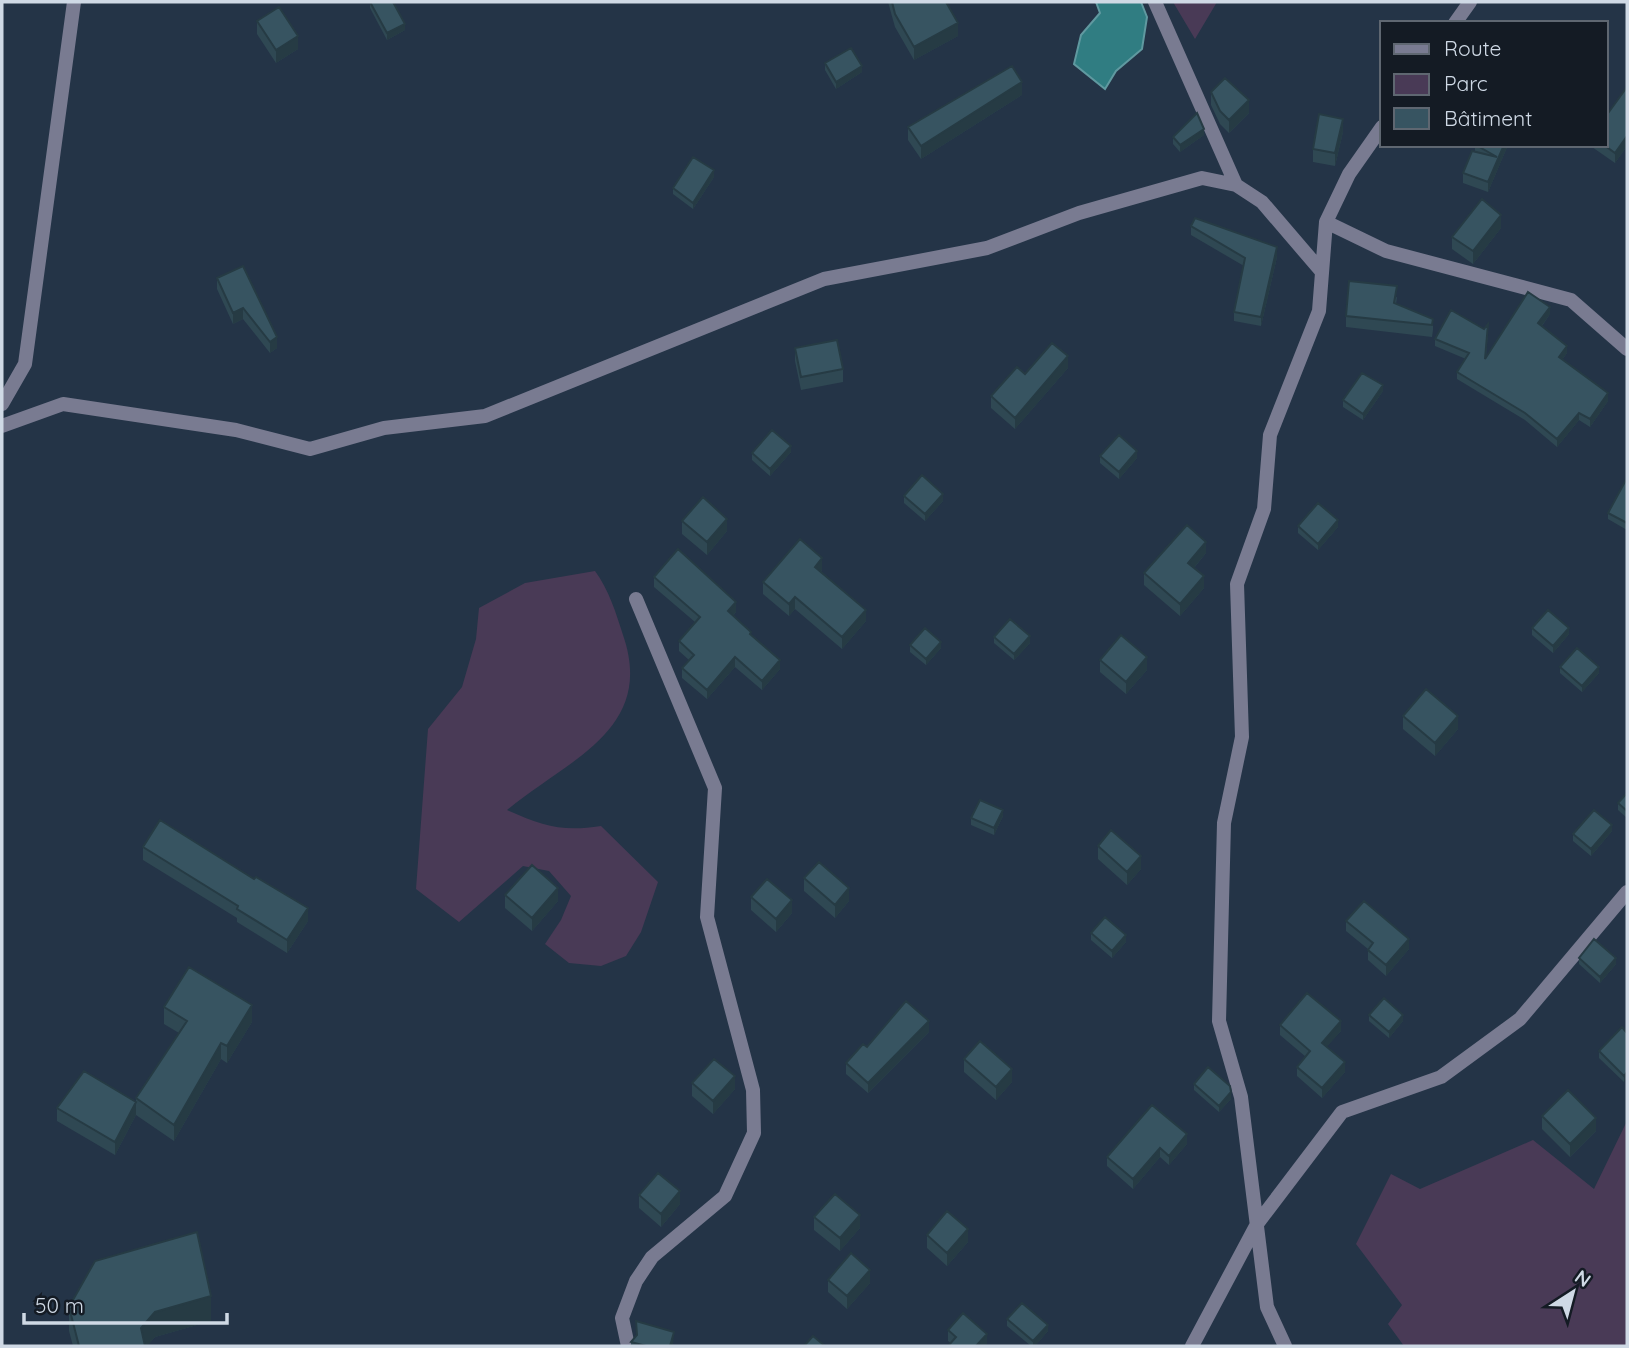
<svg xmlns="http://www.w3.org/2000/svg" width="1629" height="1348" font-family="Quicksand,sans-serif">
	<rect width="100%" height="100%" fill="#243447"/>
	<path fill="#493a56" d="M1173,2H1217L1195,39Z
		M595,571C609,590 616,613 623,635C656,730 567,760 507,810C543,826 562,832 601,826L658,882L641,932L626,956L601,966L569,963L545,944L561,920L571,896L549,871L523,866L459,922L416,889L428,729L462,687L476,639L479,608L525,583Z
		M1627,1121V1346H1404L1388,1324L1402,1305L1356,1244L1391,1174L1420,1189L1533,1140L1594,1189Z"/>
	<path fill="#307d82" stroke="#6099a0" stroke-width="2" d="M1096,2H1141L1147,17L1142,49L1116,71L1105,89L1074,64L1081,35L1100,13Z"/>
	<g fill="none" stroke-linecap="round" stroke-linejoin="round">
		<path stroke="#797b91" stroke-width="14" d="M1155,2L1236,185
			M1455,23L1470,2
			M1326,222L1386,251L1571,300L1627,349
			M2,404L25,364L74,2
			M2,426L63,404L236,430L310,449L384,428L485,416L824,279L987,248L1079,213L1202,178L1236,185L1262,202L1322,272
			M628,1346L622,1318L636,1281L652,1257L725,1196L754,1133L753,1090L707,917L715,788L636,599
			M1192,1346L1257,1224L1342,1112L1441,1077L1520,1019L1627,892
			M1285,1346L1267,1307L1241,1097L1219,1021L1224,823L1242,737L1237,584L1264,509L1270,435L1319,311L1326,222L1349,174L1382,127"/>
	</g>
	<path fill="#2f4853" d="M370,2L405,30L387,40L370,8Z
		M888,2H946L958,36L914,60L895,27Z
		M257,21L298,49L276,63L257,34Z
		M825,63L862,72L836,89L825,70Z
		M1627,87V146L1615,163L1592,147V145H1606Z
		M1211,92L1249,113L1229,133L1220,124L1211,105Z
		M1022,95L921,159L908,140V127Z
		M1343,132L1335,166L1313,162V149Z
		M1204,135L1180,152L1173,144V137Z
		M1475,145H1508L1488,192L1463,183V173L1475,152Z
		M714,177L693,209L673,194V188Z
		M1191,226L1277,257L1261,326L1234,321V312L1244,266L1191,235Z
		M1501,228L1473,264L1452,249V237Z
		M217,278L277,348L270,353L243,319L233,324L217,289Z
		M1397,297L1396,304L1433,319V330L1432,337L1346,327V316Z
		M1550,314L1542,326L1567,353L1562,360L1608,401L1590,427L1579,420L1557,447L1525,420L1457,379V372L1466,359L1435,346V339L1484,329L1488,331L1486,358Z
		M795,348L843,369V382L801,390L795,361Z
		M1068,368L1015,429L991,408V396L1025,374Z
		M1383,391L1363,420L1343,407V400Z
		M791,452L770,476L752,460V453Z
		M1100,456L1137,458L1119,479L1100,463Z
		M1627,470V530L1608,519V513L1627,478Z
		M904,496L943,501L925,521L904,503Z
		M682,521L727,531L707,555L682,534Z
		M1298,526L1338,527L1318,550L1298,533Z
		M1206,553L1194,568L1204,588L1180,616L1144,585V573Z
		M822,570L821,572L866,621L842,649L795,609L789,616L763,594V582Z
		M654,577L736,612L733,616L751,635L780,669L762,690L735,667L707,699L682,678V668L689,660L679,651V641L695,622L654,587Z
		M1532,628L1569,634L1553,653L1532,635Z
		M994,637L1030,643L1014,660L994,643Z
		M910,645L941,648L926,665L910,652Z
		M1100,660L1147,670L1126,694L1100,672Z
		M1560,667L1599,673L1582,692L1560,673Z
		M1403,716L1458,729L1435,756L1403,729Z
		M1627,793V818L1618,810V803Z
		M1003,816L994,835L971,825V818Z
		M1612,831L1591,856L1573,841V834Z
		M1098,846L1141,869L1127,885L1098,859Z
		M143,847L308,921L287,953L237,922V918L143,860Z
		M804,878L849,901L835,918L804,891Z
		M505,895L558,901L532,931L505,908Z
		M751,897L792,913L776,932L751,910Z
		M1346,921L1409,949L1386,976L1368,960V949L1346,931Z
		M1091,933L1126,942L1112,958L1091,940Z
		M1579,958L1616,964L1600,983L1579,964Z
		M164,1007L252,1022L227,1063L221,1059L174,1141L136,1115L115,1155L57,1121V1108L136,1102V1098L179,1033L164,1024Z
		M1369,1015L1403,1021L1389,1038L1369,1021Z
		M1280,1025L1341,1031L1326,1047L1345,1072L1322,1098L1297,1076V1067L1306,1057L1280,1035Z
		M929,1032L868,1093L846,1074V1063L867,1047Z
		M1627,1033L1624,1082L1599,1058V1051Z
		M964,1059L1012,1082L996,1100L964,1072Z
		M692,1083L735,1089L713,1114L692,1096Z
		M1194,1084L1231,1099L1219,1112L1194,1090Z
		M1542,1116L1596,1131L1570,1157L1542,1129Z
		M1187,1144L1169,1165L1160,1157L1133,1189L1107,1166V1157Z
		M639,1195L680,1204L661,1227L639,1208Z
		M814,1217L860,1228L840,1251L814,1230Z
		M927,1235L968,1242L947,1266L927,1248Z
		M828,1280L870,1283L847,1309L828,1292Z
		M69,1307L211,1321L155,1337L147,1346H73L69,1331Z
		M1007,1319L1048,1331L1035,1346H1031L1007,1326Z
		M636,1321L674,1345L673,1346H631V1342L636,1336Z
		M948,1330L987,1344L951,1343L948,1341Z"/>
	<path fill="#263b44" d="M958,23V36L914,60V47Z
		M405,24V30L387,40V33Z
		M298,36V49L276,63V50Z
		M862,66V72L836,89V82Z
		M1022,82V95L921,159V146Z
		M1249,100V113L1229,133V120Z
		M1343,119V132L1335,166V153Z
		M1204,129V135L1180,152V145Z
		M1627,136V146L1615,163V153Z
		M1504,145H1508L1488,192V182Z
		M714,170V177L693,209V203Z
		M1501,215V228L1473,264V251Z
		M1277,247V257L1261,326V317Z
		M1550,307V314L1538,331V323Z
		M243,308V319L233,324V313Z
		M277,337V348L270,353V342Z
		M1567,346V353L1559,364V357Z
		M1068,356V368L1015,429V418Z
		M1383,385V391L1363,420V414Z
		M1608,393V401L1590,427V419Z
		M1579,413V420L1557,447V439Z
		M791,446V452L770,476V469Z
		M1137,451V458L1119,479V472Z
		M943,494V501L925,521V514Z
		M727,519V531L707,555V542Z
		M1338,520V527L1318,550V544Z
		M1206,542V553L1188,575V563Z
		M822,558V570L815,578V567Z
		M1204,576V588L1180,616V604Z
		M795,597V609L789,616V604Z
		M736,602V612L728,621V611Z
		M866,610V621L842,649V637Z
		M1569,628V634L1553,653V646Z
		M1030,636V643L1014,660V654Z
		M941,642V648L926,665V659Z
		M735,657V667L707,699V690Z
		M1147,657V670L1126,694V682Z
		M780,660V669L762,690V681Z
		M1599,667V673L1582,692V686Z
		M1458,716V729L1435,756V743Z
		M1003,810V816L994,835V828Z
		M1612,825V831L1591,856V849Z
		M1141,856V869L1127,885V872Z
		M558,888V901L532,931V918Z
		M849,888V901L835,918V905Z
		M792,900V913L776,932V919Z
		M308,908V921L287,953V940Z
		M1126,935V942L1112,958V951Z
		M1409,939V949L1386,976V965Z
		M1616,958V964L1600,983V977Z
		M252,1005V1022L227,1063V1046Z
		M1403,1015V1021L1389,1038V1032Z
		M929,1021V1032L868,1093V1083Z
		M1341,1021V1031L1322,1052V1043Z
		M221,1043V1059L174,1141V1125Z
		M1345,1062V1072L1322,1098V1088Z
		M1012,1069V1082L996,1100V1087Z
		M1627,1072V1078L1624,1082V1076Z
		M735,1076V1089L713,1114V1101Z
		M1231,1092V1099L1219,1112V1106Z
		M136,1102V1115L115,1155V1142Z
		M1596,1118V1131L1570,1157V1144Z
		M1187,1134V1144L1169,1165V1156Z
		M1160,1148V1157L1133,1189V1179Z
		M680,1191V1204L661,1227V1214Z
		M860,1215V1228L840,1251V1238Z
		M968,1229V1242L947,1266V1253Z
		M870,1270V1283L847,1309V1296Z
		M211,1296V1321L155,1337L147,1346H141V1328L155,1312Z
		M1048,1325V1331L1035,1346H1033V1341Z
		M674,1332L673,1346H670Z
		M987,1334V1344L985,1346H976Z"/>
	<path fill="#375461" stroke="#263b44" stroke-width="2" d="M370,2H393L405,24L387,33Z
		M892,2H946L958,23L914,47L895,14Z
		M279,7L298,36L276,50L257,21Z
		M851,48L862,66L836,82L825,63Z
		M1012,66L1022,82L921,146L908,127Z
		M1225,78L1249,100L1229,120L1220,111L1211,92Z
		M1627,87V136L1615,153L1604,145H1606V116Z
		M1197,113L1204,129L1180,145L1173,137Z
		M1319,114L1343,119L1335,153L1313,149Z
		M1476,145H1504L1488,182L1463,173L1472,151L1497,157Z
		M693,157L714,170L693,203L673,188Z
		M1482,199L1501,215L1473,251L1452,237Z
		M1195,218L1277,247L1261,317L1234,312L1245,258L1191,226Z
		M243,266L277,337L270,342L243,308L233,313L217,278Z
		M1349,281L1397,286L1394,303L1433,319L1432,325L1346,316Z
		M1528,292L1550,307L1538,323L1567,346L1559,357L1608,393L1590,419L1579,413L1557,439L1525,413L1457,372L1469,353L1435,339L1451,310L1484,329L1488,324L1485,359Z
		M837,340L843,369L801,377L795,348Z
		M1052,343L1068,356L1015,418L991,396L1017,367L1025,374Z
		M1362,373L1383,385L1363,414L1343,400Z
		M772,430L791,446L770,469L752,453Z
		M1119,435L1137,451L1119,472L1100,456Z
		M922,475L943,494L925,514L904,496Z
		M1627,478V523L1608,513Z
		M703,497L727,519L707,542L682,521Z
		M1318,503L1338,520L1318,544L1298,526Z
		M1187,525L1206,542L1188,563L1204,576L1180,604L1144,573Z
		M800,539L822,558L815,567L866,610L842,637L795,597L789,604L763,582Z
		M678,549L736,602L728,611L751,632L750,634L780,660L762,681L735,657L707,690L682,668L694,655L679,641L700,617L654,577Z
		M1548,610L1569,628L1553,646L1532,628Z
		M1010,619L1030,636L1014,654L994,637Z
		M925,628L941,642L926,659L910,645Z
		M1121,635L1147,657L1126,682L1100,660Z
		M1577,648L1599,667L1582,686L1560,667Z
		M1426,689L1458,716L1435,743L1403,716Z
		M1627,793V811L1618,803Z
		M980,800L1003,810L994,828L971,818Z
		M1594,810L1612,825L1591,849L1573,834Z
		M160,820L254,879L256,877L308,908L287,940L237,909L238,906L143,847Z
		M1111,830L1141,856L1127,872L1098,846Z
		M819,862L849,888L835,905L804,878Z
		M532,865L558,888L532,918L505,895Z
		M767,879L792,900L776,919L751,897Z
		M1364,901L1409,939L1386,965L1368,950L1373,943L1346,921Z
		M1105,917L1126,935L1112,951L1091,933Z
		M1594,939L1616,958L1600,977L1579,958Z
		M189,967L252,1005L227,1046L221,1043L174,1125L136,1098L187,1021L164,1007Z
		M1307,993L1341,1021L1322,1043L1345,1062L1322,1088L1297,1067L1310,1051L1280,1025Z
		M1384,998L1403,1015L1389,1032L1369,1015Z
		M906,1001L929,1021L868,1083L846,1063L863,1044L867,1047Z
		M1622,1027L1627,1033V1072L1624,1076L1599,1051Z
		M980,1041L1012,1069L996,1087L964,1059Z
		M714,1059L735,1076L713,1101L692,1083Z
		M1208,1067L1230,1086L1231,1092L1219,1106L1194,1084Z
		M84,1071L136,1102L115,1142L57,1108Z
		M1568,1090L1596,1118L1570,1144L1542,1116Z
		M1152,1105L1187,1134L1169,1156L1160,1148L1133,1179L1107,1157Z
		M658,1173L680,1191L661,1214L639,1195Z
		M835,1194L860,1215L840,1238L814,1217Z
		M947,1211L968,1229L947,1253L927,1235Z
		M197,1232L211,1296L155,1312L141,1328L145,1346H79L69,1307L95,1261Z
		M851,1253L870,1270L847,1296L828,1280Z
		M1022,1303L1048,1325L1033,1341L1007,1319Z
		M963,1313L987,1334L976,1346H948L956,1337L948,1330Z
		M636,1321L674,1332L670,1346H646L631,1342L637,1335Z
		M813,1336L825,1346H804Z"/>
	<rect width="1629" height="1348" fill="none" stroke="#cfd9e5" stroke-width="7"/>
	<rect x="1380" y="21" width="228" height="126" fill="#141b24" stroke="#5f6771" stroke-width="2"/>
	<rect x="1394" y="44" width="35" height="10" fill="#797b91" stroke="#5f6771" stroke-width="2"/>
	<text x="1444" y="56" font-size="21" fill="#cfd9e5">Route</text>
	<rect x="1394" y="74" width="35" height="21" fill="#493a56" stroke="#5f6771" stroke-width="2"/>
	<text x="1444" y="91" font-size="21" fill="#cfd9e5">Parc</text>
	<rect x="1394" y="108" width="35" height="21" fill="#375461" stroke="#5f6771" stroke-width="2"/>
	<text x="1444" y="126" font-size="21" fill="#cfd9e5">Bâtiment</text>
	<g transform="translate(1573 1292) rotate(36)" stroke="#141b24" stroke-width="5" paint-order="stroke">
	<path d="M0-5L12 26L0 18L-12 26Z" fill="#cfd9e5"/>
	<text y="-10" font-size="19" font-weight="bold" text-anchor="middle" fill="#cfd9e5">N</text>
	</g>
	<path d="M24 1313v10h203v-10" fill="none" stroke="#cfd9e5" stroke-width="3.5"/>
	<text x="35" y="1313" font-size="21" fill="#cfd9e5" stroke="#141b24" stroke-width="5" paint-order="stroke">50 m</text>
</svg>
